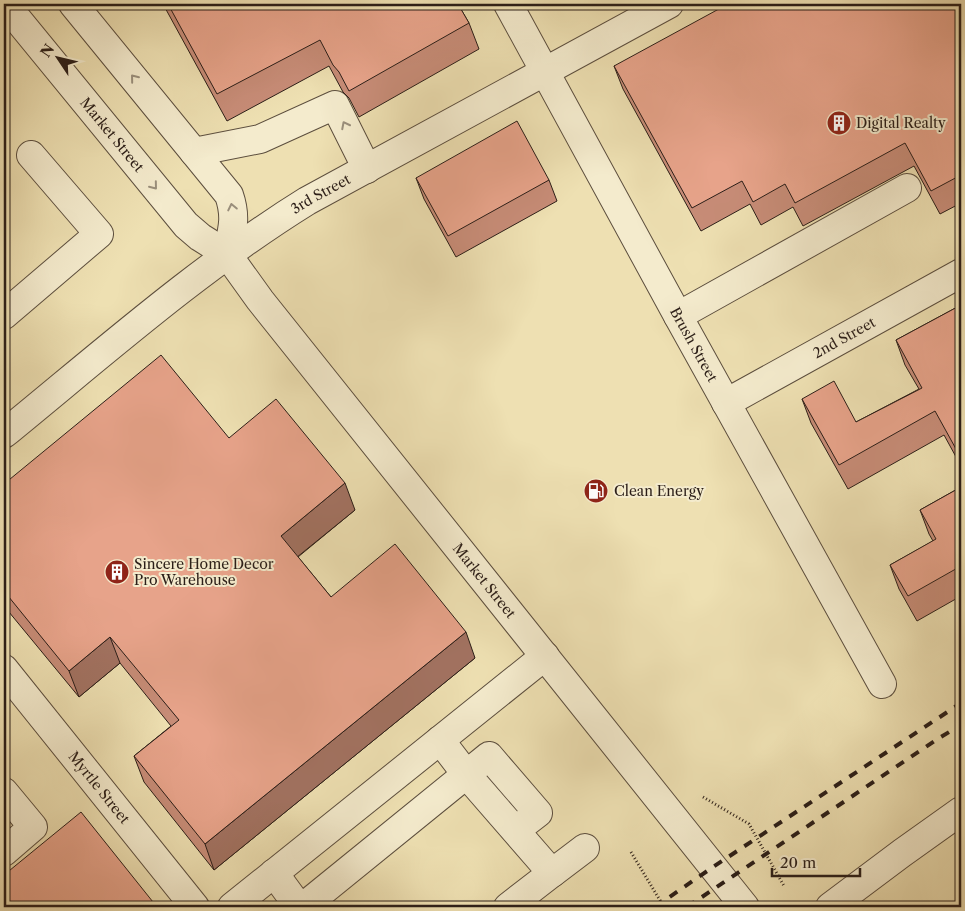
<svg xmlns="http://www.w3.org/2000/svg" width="965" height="911" font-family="'Libre Caslon Text',serif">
	<rect width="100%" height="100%" fill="#eee0b2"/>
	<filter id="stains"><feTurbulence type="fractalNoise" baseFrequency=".004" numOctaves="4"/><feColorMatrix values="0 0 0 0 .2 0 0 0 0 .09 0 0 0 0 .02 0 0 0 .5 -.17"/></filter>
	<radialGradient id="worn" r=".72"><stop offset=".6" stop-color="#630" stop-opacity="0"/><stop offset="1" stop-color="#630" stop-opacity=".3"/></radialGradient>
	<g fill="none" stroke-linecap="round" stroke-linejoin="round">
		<defs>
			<g id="minor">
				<path id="s1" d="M5,4L186,225L200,237L227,254L260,300L745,907"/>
				<path d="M73,4L229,195C237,218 232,231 227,254"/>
				<path id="s2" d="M508,4L678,316L882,684"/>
				<path d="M194,152L260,139L335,105L367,169"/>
				<path d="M4,315L99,234L31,155"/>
				<path d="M678,316L907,188"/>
				<path id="s3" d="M726,403L961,273"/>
				<path id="s4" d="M4,434C102,354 199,268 307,201L669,4"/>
				<path id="s5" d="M4,669L195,907"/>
				<path d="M440,740L466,774L552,873L508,907"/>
				<path d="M4,792L33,827L4,852"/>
				<path d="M274,873L293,899L300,907"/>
				<path d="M552,873L585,848"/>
				<path d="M232,907L545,656"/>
				<path d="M303,907L489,756L538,813L516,830"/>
				<path d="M830,907L902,853L961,811"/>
			</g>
		</defs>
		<use href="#minor" stroke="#5c4e3e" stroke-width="30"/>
		<path stroke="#2b1e18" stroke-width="3" stroke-dasharray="1 2.5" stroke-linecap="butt" d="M703,797L749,824L784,886
			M631,852L664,907"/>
		<use href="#minor" stroke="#f4ebcd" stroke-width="28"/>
		<path stroke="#2b1e18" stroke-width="4" stroke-dasharray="9 9" stroke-linecap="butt" d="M655,907L713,867L961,703
			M687,907L939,738L961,725"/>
	</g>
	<path fill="#c78c77" stroke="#2b1e18" d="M163,4H458L469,23L479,49L359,117L349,98L343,92L329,66L227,121Z
		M961,4V203L940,214L914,166L803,226L793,207L761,225L750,204L701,231L623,89L614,66Z
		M416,178L549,180L557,201L456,257L424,199Z
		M961,305V466L944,435L848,489L811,423L802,399L856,422L919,389L905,365L896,340Z
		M229,438L355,510L298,557L331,597L475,658L214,870L144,782L134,756L171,726L120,663L79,697L4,606V484Z
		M961,487V596L917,621L899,589L890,565L933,541L929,534L920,510Z"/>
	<path fill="#a27261" stroke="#2b1e18" d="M345,483L355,510L291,562L281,536Z
		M466,632L475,658L214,870L205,844Z
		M110,637L120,663L79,697L69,671Z"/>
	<path fill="#e7a38a" stroke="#2b1e18" d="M168,4H458L469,23L349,91L339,72L333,65L320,40L217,94Z
		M728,4H961V175L931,191L905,143L795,203L785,184L753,202L742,181L692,208L614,66Z
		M517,121L549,180L448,236L416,178Z
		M961,305V458L935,411L839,465L802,399L834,381L856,422L922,388L896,340Z
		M161,355L229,438L276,399L345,483L281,536L331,597L395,544L466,632L205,844L134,756L179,720L110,637L69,671L4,591V484Z
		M961,487V566L908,596L890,565L936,539L920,510Z
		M81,812L157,907H4V875Z"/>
	<defs><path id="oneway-chevron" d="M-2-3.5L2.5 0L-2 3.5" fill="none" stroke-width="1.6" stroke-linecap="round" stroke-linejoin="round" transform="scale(1.25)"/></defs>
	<g stroke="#9a8f7c">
		<use href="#oneway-chevron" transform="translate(134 78) rotate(-129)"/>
		<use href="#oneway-chevron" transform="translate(345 125) rotate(-117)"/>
		<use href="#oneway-chevron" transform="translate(154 186) rotate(51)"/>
		<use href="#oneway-chevron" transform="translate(232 207) rotate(-102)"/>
	</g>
	<defs>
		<symbol id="building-disc" viewBox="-11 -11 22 22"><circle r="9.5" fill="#8f2418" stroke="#f4ebcd"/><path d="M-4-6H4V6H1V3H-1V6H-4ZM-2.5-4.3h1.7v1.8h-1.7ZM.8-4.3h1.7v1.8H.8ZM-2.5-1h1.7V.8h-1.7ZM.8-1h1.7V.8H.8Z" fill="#fff"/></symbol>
		<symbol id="fuel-disc" viewBox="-11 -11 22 22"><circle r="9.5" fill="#8f2418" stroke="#f4ebcd"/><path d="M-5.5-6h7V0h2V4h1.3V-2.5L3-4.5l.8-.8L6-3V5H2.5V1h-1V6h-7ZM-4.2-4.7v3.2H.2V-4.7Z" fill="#fff"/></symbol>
	</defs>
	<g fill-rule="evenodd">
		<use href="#building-disc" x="825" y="109" width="28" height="28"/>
		<use href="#fuel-disc" x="582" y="477" width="28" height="28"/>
		<use href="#building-disc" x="103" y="558" width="28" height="28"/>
	</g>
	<g text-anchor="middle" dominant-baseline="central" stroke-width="4" stroke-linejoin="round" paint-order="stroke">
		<g font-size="14" fill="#2b1e18" stroke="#f4ebcd" text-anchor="start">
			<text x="856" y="123">Digital Realty</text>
			<text x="614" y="491">Clean Energy</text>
			<text x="134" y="564">Sincere Home Decor<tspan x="134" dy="16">Pro Warehouse</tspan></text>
		</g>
		<g font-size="14" fill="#2b1e18" stroke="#f4ebcd">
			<text stroke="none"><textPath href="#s1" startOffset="169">Market Street</textPath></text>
			<text stroke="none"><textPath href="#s4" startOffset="398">3rd Street</textPath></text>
			<text stroke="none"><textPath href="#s3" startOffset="135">2nd Street</textPath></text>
			<text stroke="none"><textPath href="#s2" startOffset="388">Brush Street</textPath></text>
			<text stroke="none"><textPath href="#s1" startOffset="752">Market Street</textPath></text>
			<text stroke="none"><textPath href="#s5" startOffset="152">Myrtle Street</textPath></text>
		</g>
	</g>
	<rect width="965" height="911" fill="none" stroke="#eee0b2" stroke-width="20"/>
	<rect x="5" y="5" width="955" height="901" fill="none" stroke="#2b1e18" stroke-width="2.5"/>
	<rect x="10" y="10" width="945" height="891" fill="none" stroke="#2b1e18"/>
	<g transform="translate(58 58) rotate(305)" stroke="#f4ebcd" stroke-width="4" paint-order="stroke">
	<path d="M0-4L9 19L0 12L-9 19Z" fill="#2b1e18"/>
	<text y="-8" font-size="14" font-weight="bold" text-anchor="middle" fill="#2b1e18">N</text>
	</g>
	<path d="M772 868v8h88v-8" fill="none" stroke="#2b1e18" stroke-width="2.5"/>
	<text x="780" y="868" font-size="15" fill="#2b1e18" stroke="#f4ebcd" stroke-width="4" paint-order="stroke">20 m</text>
	<rect width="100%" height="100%" filter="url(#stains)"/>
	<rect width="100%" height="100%" fill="url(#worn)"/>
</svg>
